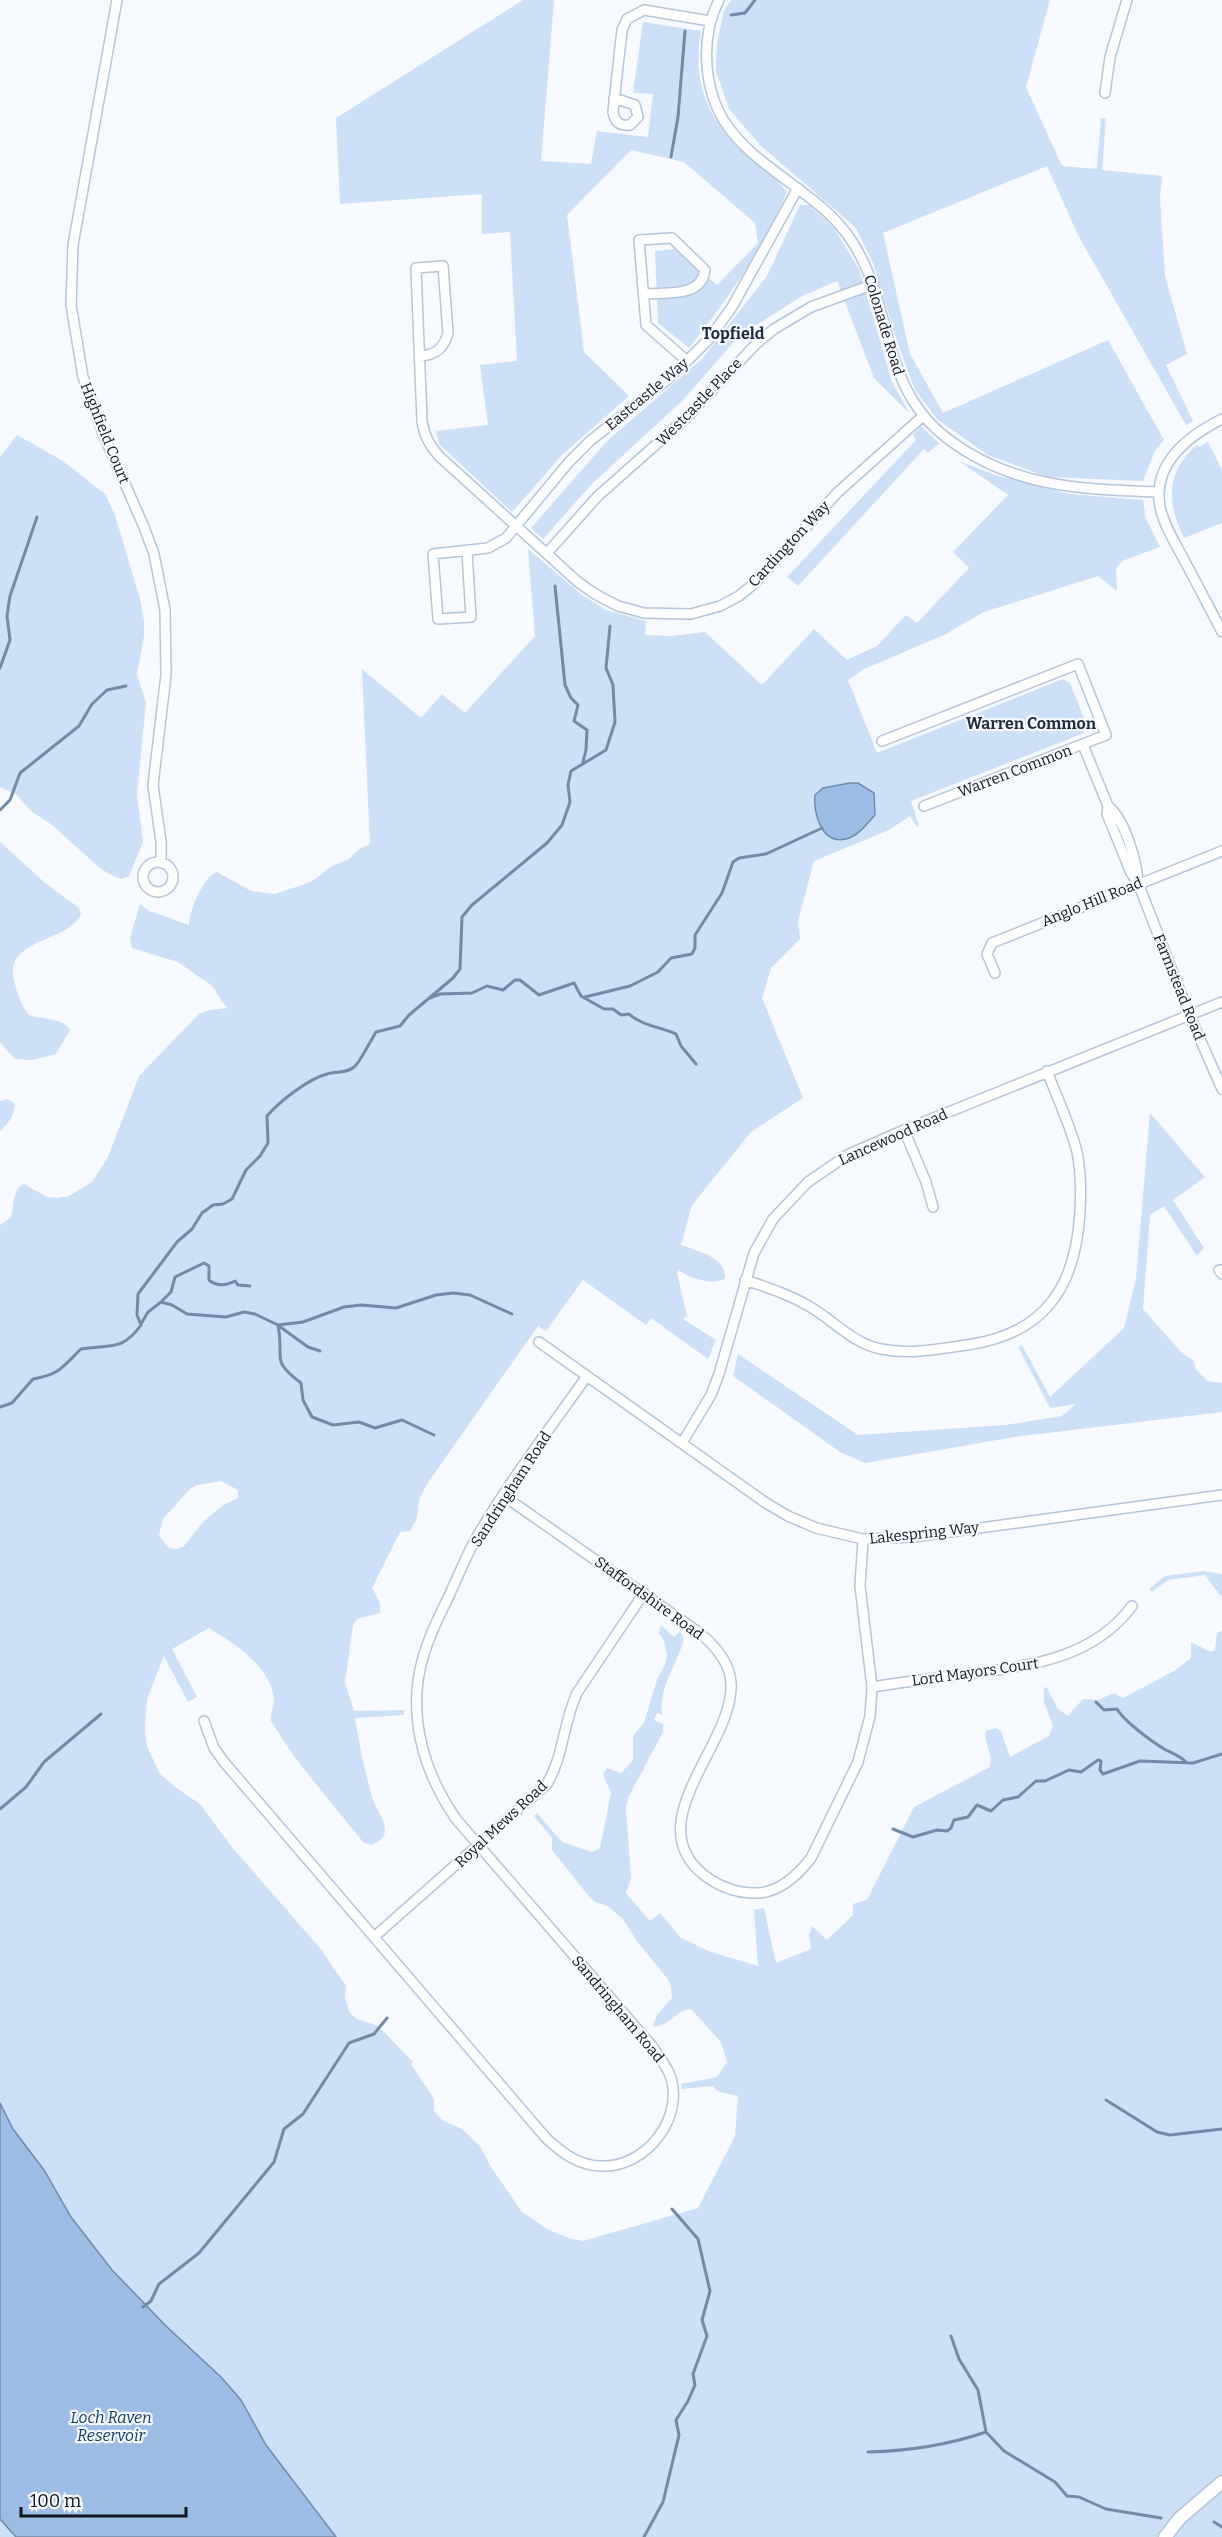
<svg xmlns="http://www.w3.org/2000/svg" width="1222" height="2537" font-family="Bitter,serif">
	<rect width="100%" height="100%" fill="#f6f9fe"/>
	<path fill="#cce0f8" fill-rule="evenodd" d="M523,0H554L541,161L591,164L597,131L648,137L653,94L633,93L643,22L701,31C692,80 706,118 743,151C758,165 774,175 787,192C764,248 727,300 689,348L658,323L655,251L675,249L717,285L758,243L755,223L684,162L631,150L567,215L584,352L629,396L563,454L512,512L439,444L436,431L488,425L480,365L517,361L510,232L482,234V194L340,204L336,118Z
		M731,0H1050L1026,87L1062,166L1097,169L1101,118L1106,119L1102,170L1162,176L1160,197L1165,276L1187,354L1166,365L1193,421L1186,425L1078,235L1047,166L883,233L910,354L943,413L1108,340L1164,440L1155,451L1143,481L1047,477L988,455L938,420L915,390L896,338L873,263L856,228L761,146L729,109L716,71L717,44L724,11Z
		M800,205H809L834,228L859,269L892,382L910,414L874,378L837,281L802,296L739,336L683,400L591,485L543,539L531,528L608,440L702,359L767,276Z
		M921,426L939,443L928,453L924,449L798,586L787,577L916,440L913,435Z
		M17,435L63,461L105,494L115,515L140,599L144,621V636L137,675L146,703L137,794L143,842L129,876L122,879L115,877L101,869L51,824L32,812L16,794L0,787V457Z
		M1208,442L1222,470V523L1184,538C1167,503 1165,472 1197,445L1199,447Z
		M959,461L995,475L1069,494L1143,500L1146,519L1160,547L1122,561L1116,568L1117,591L1098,576L984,612L944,635L864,669L848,680L877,753L1063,679L1070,683L1087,726L1084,733L911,801L919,826L917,827L910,816L889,830L814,861L798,921L800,939L771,968L762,998L803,1098L751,1132L692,1205L681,1245C697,1251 727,1257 725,1279C711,1285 690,1279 679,1270L677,1273L687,1316L683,1319L716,1340L708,1359L651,1318L646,1325L583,1280L546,1331L538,1326L429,1481L419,1499L417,1518L410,1531L400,1532L372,1588L380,1603V1613L357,1619L353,1625L345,1683L354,1711L404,1710V1715L355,1718C359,1745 365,1771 372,1797C375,1808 384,1818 385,1828C386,1838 379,1842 371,1845L363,1842L295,1758L271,1721C270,1713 275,1705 274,1698C269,1665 235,1644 209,1628L172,1649L197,1697L188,1702L164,1656L147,1699L145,1730L147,1746L159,1773L175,1787L200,1804L231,1846L319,1947L346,1986L345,1998L350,2013L357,2019L378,2026L413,2062L411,2064L434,2099V2111L442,2120L462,2129L480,2146L491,2167L522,2212L547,2229L568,2238L583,2241L698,2208L735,2136L738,2096L717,2091L713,2086L682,2089L681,2084L717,2077L727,2062L721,2042L691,2009C675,2010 667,2029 653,2026L657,2015L672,1998L671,1986L667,1978L636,1940L623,1919L608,1906L595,1902L588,1895L552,1850V1838L534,1816L537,1813L562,1842L592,1852L600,1848L611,1793L603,1774L607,1768L621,1773L633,1760V1736L644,1723L657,1680L666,1662L667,1655L664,1641L659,1633L661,1625L674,1637L680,1631L684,1638C678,1665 658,1686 662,1715L657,1713L654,1720L663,1724V1732L628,1798L626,1807L631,1878L626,1893L650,1921L660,1913L681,1938L711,1952L758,1966L754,1910L764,1908L776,1963L811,1949L809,1935L812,1926L827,1940L853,1915V1904L867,1900L914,1807L990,1767C993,1754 984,1743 986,1731L996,1728L1001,1731L1010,1757L1049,1736L1053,1726L1044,1702V1687L1047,1688L1058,1709L1068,1716L1083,1699L1098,1700L1114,1693L1123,1698L1176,1670L1191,1658V1642L1211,1652L1215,1650L1217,1633L1222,1631V2537H0V1225L11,1217C14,1206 12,1189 24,1184L47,1197L57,1198L69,1196L92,1182L108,1157L139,1076L199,1014L210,1010L227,1008L212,986L178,962L132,948L130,938L140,904L149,911L189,925C189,912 203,876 217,872L251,891L275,894L311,882L332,866L349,859L358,850L370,844L362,669L421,718L442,694L465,713L535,636L528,549L582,595L606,610L646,621L645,635L672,636L705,632L762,685L814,629L847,660L877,646L906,615L917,623L969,568L953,552L1008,495ZM221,1481L238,1490V1498L223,1505L204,1521L184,1546L177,1549L169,1548L159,1535L163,1519L190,1489L197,1485Z
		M0,842L45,883L78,907L81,914C68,944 0,937 15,985C18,995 22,1006 29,1015C41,1020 63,1017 70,1030L56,1054L32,1060L15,1059L0,1042Z
		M8,1099L15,1104C14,1116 9,1123 0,1131V1101Z
		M1150,1113L1205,1177L1173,1200L1204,1248L1197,1256L1164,1206L1150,1215L1143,1309L1182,1353L1194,1361L1195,1368L1207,1381L1222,1383V1412L1014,1437L865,1463L840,1452L733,1376L738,1354L858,1435L1006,1425L1062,1416L1076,1404L1050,1408L1018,1347L1022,1345L1050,1397L1124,1328L1136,1279Z
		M1204,1571L1222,1574V1598L1205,1575L1168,1580L1152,1592L1149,1589L1165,1576Z"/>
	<path fill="#9cbde5" stroke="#728ba9" stroke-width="1.5" d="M850,783H858L874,793L875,815C868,823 857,837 846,839C821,845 813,812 815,795L823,788Z
		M0,2103L13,2129L44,2170L71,2217L112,2270L166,2326L221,2377L241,2400L266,2445L336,2537H16L0,2519Z"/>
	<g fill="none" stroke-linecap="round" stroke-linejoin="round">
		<path stroke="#728ba9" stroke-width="3" d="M731,15L745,13L755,0
			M671,157L678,117L685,31
			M555,586L565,685L571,698L578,705L574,721L587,730L586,750L583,762
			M0,668L10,640L7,616L10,596L37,517
			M0,810L10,800L20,773L79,726L92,704L107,690L126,686
			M585,997L630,986L658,972L671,958L692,954L695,948V935L722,893L733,862L739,858L766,854L822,828
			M430,998L440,994L472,993L487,986L503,990L515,980H520L539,995L574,983L581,996L604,1009H613L621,1015L629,1014C641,1025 660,1027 676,1034L681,1046L696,1064
			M161,1302L171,1292L175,1277L204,1263L209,1266V1280C217,1287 227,1285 235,1281L238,1285L250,1286
			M141,1324L148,1312L161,1302L172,1305L187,1314L226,1317L244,1312L255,1314L278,1325L303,1322L344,1307L361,1305L396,1308L436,1295L453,1293L470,1295L512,1314
			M278,1325C285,1359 269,1359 301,1383L303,1400L312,1417L333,1425L359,1422L375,1428L402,1420L434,1435
			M279,1326L308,1347L320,1351
			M0,1407L12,1403L33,1379C61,1374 62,1367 81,1349C109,1344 122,1352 141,1325L137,1315L138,1294L177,1242L192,1229L202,1213L213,1205L223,1204L232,1199L246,1170L260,1156L268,1143L267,1116C280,1101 308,1079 327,1074C336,1071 346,1074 354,1067C359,1064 371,1040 376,1032L400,1026L409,1015L453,978L460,969L462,917L472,905L547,843L562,825L570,802L568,785L571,771L606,750L615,722L613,685L606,668L610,626
			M1096,1702L1104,1710L1117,1709C1124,1721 1152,1742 1166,1750C1174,1754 1179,1755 1186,1762
			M0,1809L26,1787L44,1762L101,1714
			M893,1829L913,1837L937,1830L947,1831L951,1828L954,1820L968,1817L977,1805L991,1811L1003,1800L1018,1797L1036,1781H1045L1069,1770L1081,1772L1098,1760L1101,1761L1100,1770L1103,1774L1140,1761L1193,1763L1222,1754
			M1106,2100L1157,2132L1170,2135L1222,2129
			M143,2307L151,2301L159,2284L199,2253L274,2162L284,2129L303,2114L349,2043L374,2034L387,2018
			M951,2336L959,2359L978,2390L986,2432L1004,2451L1055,2482L1067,2496L1079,2497L1106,2509L1161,2518
			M868,2452C908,2451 948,2445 986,2432
			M1214,2522L1222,2527
			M644,2537L663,2502L679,2435L676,2420L688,2401L695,2385L693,2374L707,2336L702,2320L710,2291L698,2239L672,2209"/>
		<defs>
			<path id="minor" d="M117,0L73,245L71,305L83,377L104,436L144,527L154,554L165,610L166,675L153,785L161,842V863
				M719,0C702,33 703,77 718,110C746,168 820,189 853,243C895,309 879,387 948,439C1013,488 1081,489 1159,492
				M1105,93L1110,57L1127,0
				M614,98L635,105L638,117L630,125C619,126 615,122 613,112L622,30L627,19L644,10L710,21
				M644,294C667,292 701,298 705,270L672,238L639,240L646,325L687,361
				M420,356C436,355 444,348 448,333L443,266L416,268L422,421C424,436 430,446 440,457L578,582L595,594L618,606L644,613L691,614L720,606L739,596L755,583L837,493L923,416
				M1222,419C1188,436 1152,463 1160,507C1164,525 1174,541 1183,558C1196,582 1209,607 1222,632
				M467,552L471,617L438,619L433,554L488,548L506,538L569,462L590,441L668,379L687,361L709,339L732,307L798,188
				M547,553L598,496L687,417L756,344L774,329L811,307L874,284
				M882,741L1078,664L1106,735L924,806
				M1083,745L1108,806C1125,820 1137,861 1138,883
				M1108,806L1107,814L1131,873L1138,883L1189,1014L1222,1089
				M143 877a15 15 0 1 1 30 0a15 15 0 1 1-30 0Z
				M995,973L987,954L992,943L1222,851
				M904,1130L926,1182L933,1207
				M1219,1270L1222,1274
				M745,1280C769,1288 794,1296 815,1310C837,1324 855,1344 881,1349C910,1355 938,1349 967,1345C1045,1334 1076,1287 1080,1211C1081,1191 1081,1171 1077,1152C1070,1124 1057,1098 1047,1071
				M539,1342L766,1503L788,1516L816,1528L863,1539L914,1537L1222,1495
				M682,1443L711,1395L719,1374L754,1253L773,1219L808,1182L849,1154L904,1130L1222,1002
				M504,1496L701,1634C715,1646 730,1662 731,1683C735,1743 637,1822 704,1875C721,1888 738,1894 759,1893C781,1891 798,1875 811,1858L858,1762L870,1716L872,1687L860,1586L863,1539
				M872,1687C904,1682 936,1678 968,1674C1028,1666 1093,1659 1132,1606
				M204,1721L214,1748L224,1762L546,2138C562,2153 579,2166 602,2166C646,2168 687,2116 669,2073C665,2064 658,2055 652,2046L456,1819C430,1781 414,1738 417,1691C419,1657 434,1626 449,1596C457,1578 465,1559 474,1542C507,1484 549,1430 587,1376
				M374,1937L547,1784C564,1755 563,1723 577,1693L644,1593"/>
			<path id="tertiary" d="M1165,2537L1180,2518L1222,2482"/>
		</defs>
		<use href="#minor" stroke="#b5c6db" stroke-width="12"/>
		<use href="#tertiary" stroke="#b5c6db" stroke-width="15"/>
		<use href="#minor" stroke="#fff" stroke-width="9"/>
		<use href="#tertiary" stroke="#fff" stroke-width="12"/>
	</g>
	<g text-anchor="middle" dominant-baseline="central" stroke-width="4.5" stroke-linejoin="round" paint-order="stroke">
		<g font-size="15" fill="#10161d" stroke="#f6f9fe">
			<text transform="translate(884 325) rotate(73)">Colonade Road</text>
			<text transform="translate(647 394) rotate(-40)">Eastcastle Way</text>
			<text transform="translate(699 402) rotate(-46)">Westcastle Place</text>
			<text transform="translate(105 433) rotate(68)">Highfield Court</text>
			<text transform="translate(789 544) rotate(-47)">Cardington Way</text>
			<text transform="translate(1015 771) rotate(-21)">Warren Common</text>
			<text transform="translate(1092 902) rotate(-22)">Anglo Hill Road</text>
			<text transform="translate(1179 987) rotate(68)">Farmstead Road</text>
			<text transform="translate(893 1137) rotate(-24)">Lancewood Road</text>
			<text transform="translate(511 1489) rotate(-57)">Sandringham Road</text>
			<text transform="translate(924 1533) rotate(-6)">Lakespring Way</text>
			<text transform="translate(649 1598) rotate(36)">Staffordshire Road</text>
			<text transform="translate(975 1672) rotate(-8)">Lord Mayors Court</text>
			<text transform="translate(501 1824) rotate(-43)">Royal Mews Road</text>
			<text transform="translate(618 2009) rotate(50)">Sandringham Road</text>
		</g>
		<g font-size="16" font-weight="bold" fill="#1e2b3b" stroke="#f6f9fe">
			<text x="733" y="333">Topfield</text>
			<text x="1031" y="723">Warren Common</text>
		</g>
		<g font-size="16" font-style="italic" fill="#0f3e6f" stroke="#f6f9fe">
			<text x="111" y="2417">Loch Raven<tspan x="111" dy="18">Reservoir</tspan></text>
		</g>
	</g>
	<path d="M21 2507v9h165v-9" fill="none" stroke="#10161d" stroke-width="3"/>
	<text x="30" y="2507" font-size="18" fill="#10161d" stroke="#f6f9fe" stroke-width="4.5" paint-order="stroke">100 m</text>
</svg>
